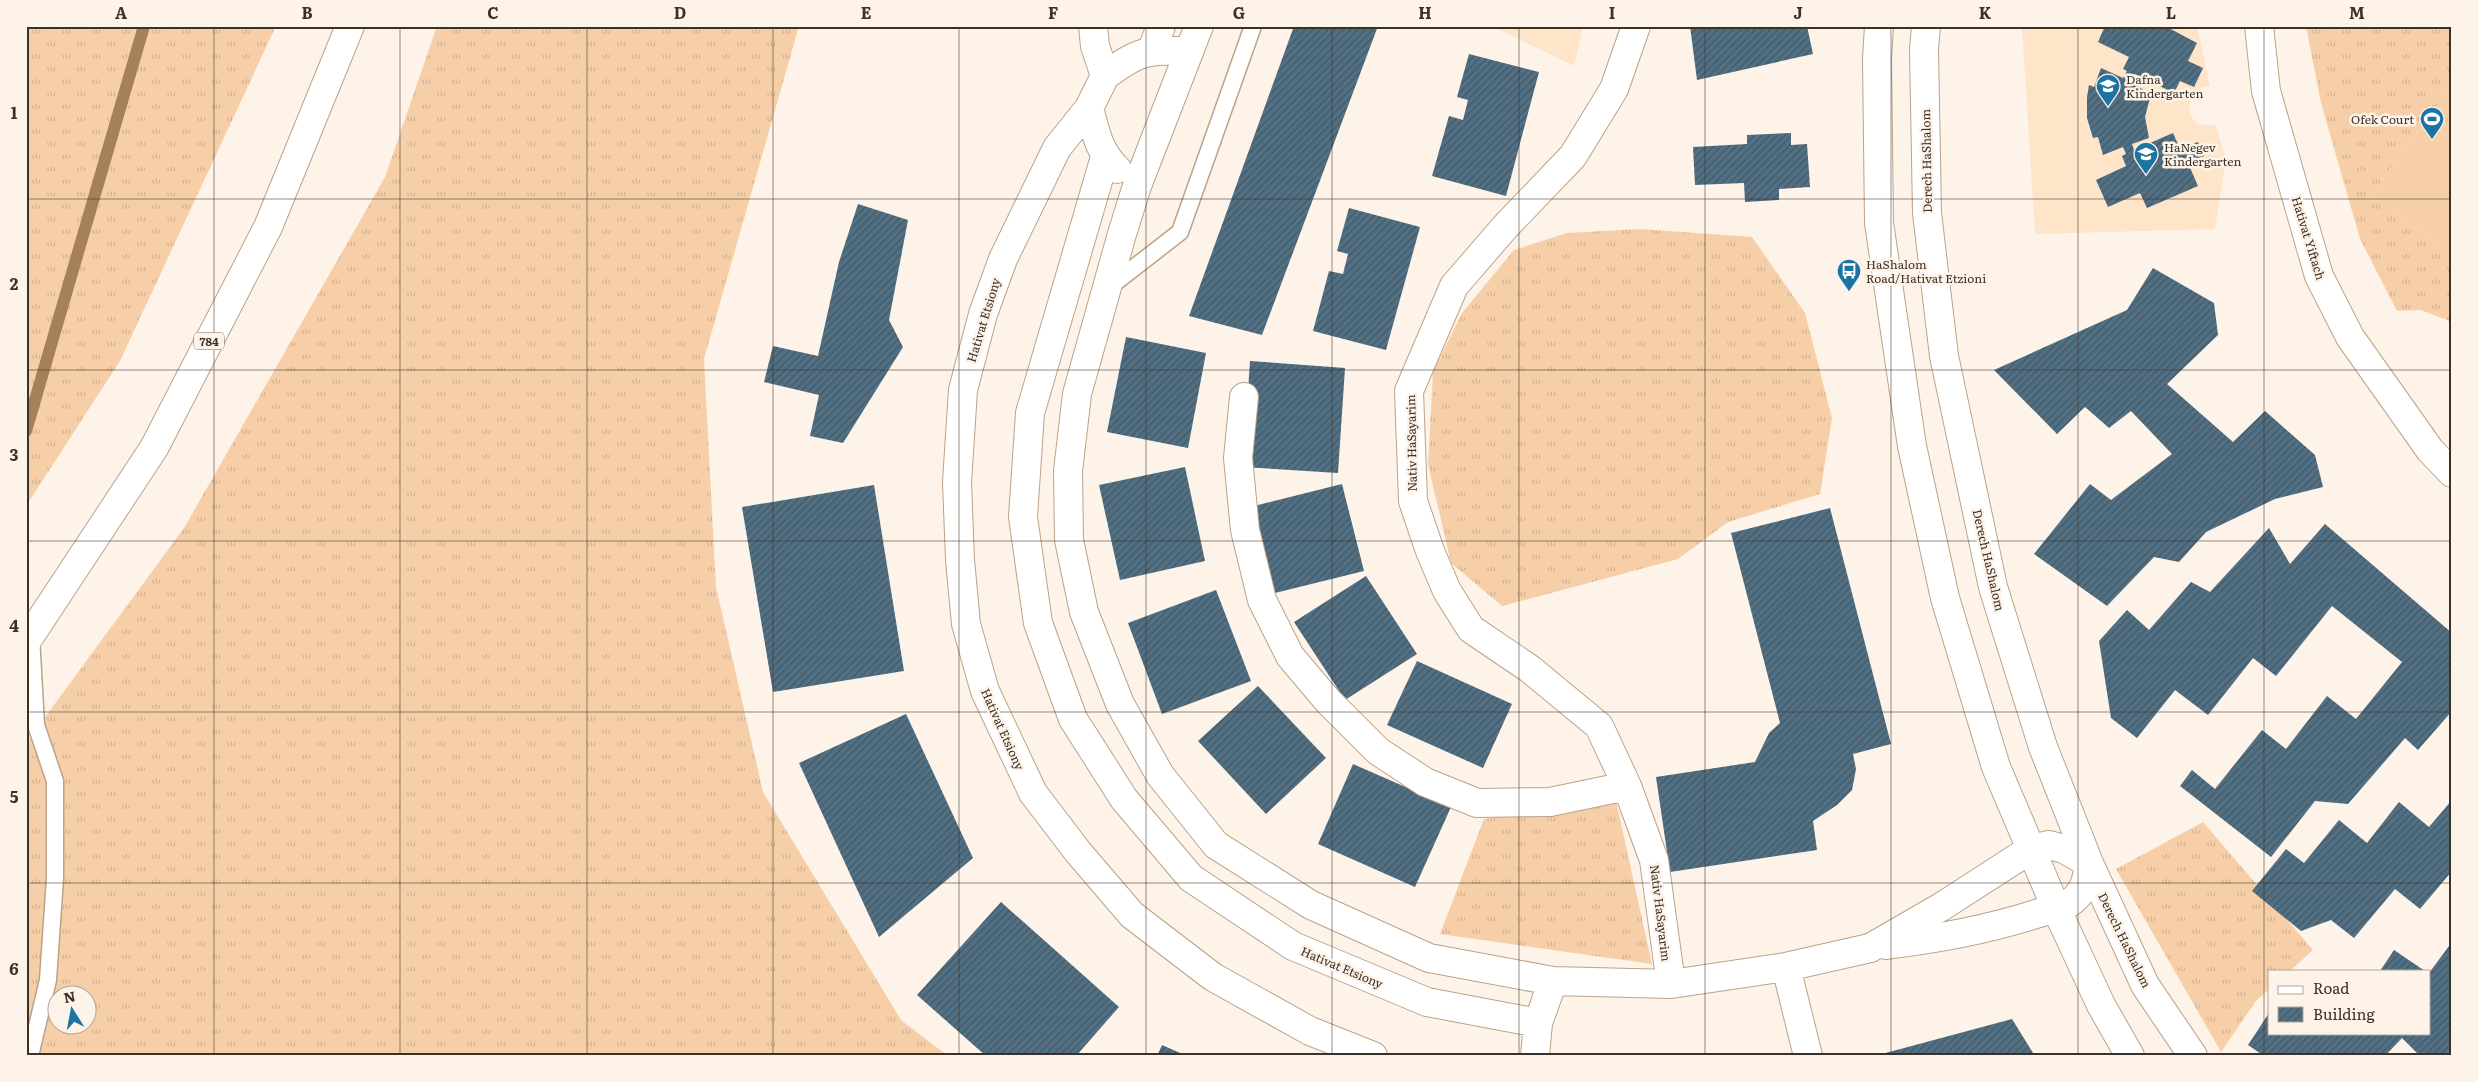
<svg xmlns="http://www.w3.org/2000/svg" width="2478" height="1082" font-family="Literata,serif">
	<defs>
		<pattern id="grass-tufts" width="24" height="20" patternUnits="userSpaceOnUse" patternTransform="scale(1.25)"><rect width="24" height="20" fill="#f6cfa8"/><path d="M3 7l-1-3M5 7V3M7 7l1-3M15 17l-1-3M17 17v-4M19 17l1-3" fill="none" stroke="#d4b291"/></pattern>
		<pattern id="building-hatch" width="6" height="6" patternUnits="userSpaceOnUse" patternTransform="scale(1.25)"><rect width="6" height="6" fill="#527084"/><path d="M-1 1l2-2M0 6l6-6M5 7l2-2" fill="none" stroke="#425866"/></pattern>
	</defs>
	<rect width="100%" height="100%" fill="#fef3e8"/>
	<path fill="#fee4c9" d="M1492,26H1583L1574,66Z
		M2022,26H2197L2210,86L2202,87L2194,93L2190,100L2189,111L2193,119L2199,124L2216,126L2226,160L2215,229L2035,234Z"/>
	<path fill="url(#grass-tufts)" fill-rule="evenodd" d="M26,26H276L120,361L26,506Z
		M437,26H799L704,359L716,587L763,792L901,1020L948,1056H26V743L184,528L385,177ZM58,994H88V1024H58Z
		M2306,26H2452V84L2371,196L2452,254V322L2421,310L2397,311L2360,239L2321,103Z
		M1640,229L1752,237L1805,313L1832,418L1820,494L1728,522L1678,559L1502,606L1451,563L1428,464L1433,372L1462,313L1514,250L1567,233Z
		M1616,801L1652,964L1440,934L1484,819Z
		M2203,822L2313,950L2290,971H2269V989L2256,1001L2221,1052L2116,869Z"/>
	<path fill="#f6cfa8" d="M2452,84V254L2371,196Z"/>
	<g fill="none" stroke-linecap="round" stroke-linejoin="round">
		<path stroke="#a68059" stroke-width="12" d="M26,431L144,26"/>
	</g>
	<path fill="url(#building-hatch)" d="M1294,26H1378L1262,335L1189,316Z
		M1690,26H1807L1813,54L1697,80Z
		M2105,26H2165L2197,43L2188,61L2203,68L2194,87L2180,81L2174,93L2135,74L2131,83L2151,94L2145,117L2149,138L2132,144L2134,150L2173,133L2180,149L2198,142L2204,156L2188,163L2198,186L2147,208L2140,193L2108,207L2096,180L2126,166L2122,156L2126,154L2123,147L2103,155L2098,137L2093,138L2087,118V97L2089,85L2094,87L2101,68L2123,78L2127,71L2123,69L2129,57L2098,42Z
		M1469,54L1539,72L1506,196L1432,176L1449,116L1463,120L1468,100L1457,97Z
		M1791,133V145L1807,144L1810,187L1779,189V200L1745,202L1744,183L1695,185L1693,147L1747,144V135Z
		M858,204L908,220L889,320L903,347L843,443L810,436L819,395L764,382L773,346L818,356L839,262Z
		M1349,208L1420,227L1386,350L1313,331L1329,271L1343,274L1348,254L1337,251Z
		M2153,268L2214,303L2218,335L2167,384L2233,442L2265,411L2315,455L2323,487L2275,499L2206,532L2179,562L2154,557L2107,606L2034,554L2090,484L2111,500L2172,454L2131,411L2109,428L2085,407L2057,434L1994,370L2127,310Z
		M1126,337L1206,353L1188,448L1107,432Z
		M1250,361L1345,368L1338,473L1243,467Z
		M1185,467L1205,561L1120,580L1099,485Z
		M1342,484L1364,571L1275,593L1254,506Z
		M874,485L904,671L773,692L742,507Z
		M1830,508L1891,744L1853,754L1856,769L1852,790L1837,805L1813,821L1817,850L1670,872L1656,777L1755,762L1769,733L1780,723L1731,533Z
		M2325,524L2452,633V711L2418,750L2405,738L2348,804L2315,801L2271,857L2180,786L2192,770L2215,789L2262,730L2286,749L2327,696L2356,719L2402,662L2332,606L2276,676L2253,658L2208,715L2175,690L2137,738L2111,718L2099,641L2127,610L2149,630L2191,582L2210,592L2269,528L2290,564Z
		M1366,576L1417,654L1345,700L1294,622Z
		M1216,590L1251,681L1162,714L1128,623Z
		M1417,661L1512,704L1483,768L1387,725Z
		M1258,686L1326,758L1266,814L1198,741Z
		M906,714L973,858L879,937L799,763Z
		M1353,764L1451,807L1415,887L1318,844Z
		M2452,800V871L2420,909L2395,889L2354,938L2331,920L2301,931L2252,891L2286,849L2304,863L2339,820L2367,843L2399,802L2429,827Z
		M1001,902L1119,1007L1076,1056H986L917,995Z
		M2452,942V1053L2447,1056H2420L2402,1038L2385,1056H2264L2248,1045L2269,1013V1033H2429V973Z
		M2394,950L2425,971H2380Z
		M2012,1019L2035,1056H1878V1055Z
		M1162,1045L1187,1056H1157Z"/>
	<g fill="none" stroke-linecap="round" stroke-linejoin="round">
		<defs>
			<path id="service" d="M1108,288L1180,232L1253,26
				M30,1056L48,980L55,878V781L36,725L31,636"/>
			<path id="minor" d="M1093,26L1095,46L1105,76L1089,108L1057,148L1003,259L983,314L963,390L957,482L960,560L966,624L985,691L1033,793L1078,852L1132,915L1213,977L1310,1031L1373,1056
				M1199,26L1137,186L1122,234L1077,394L1068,471L1069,540L1084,612L1120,704L1160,775L1216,845L1311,905L1429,958L1553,981L1671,984L1786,967L1870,948
				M1636,26L1614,89L1573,156L1505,227L1454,286L1409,391L1413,501L1430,551L1447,591L1471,629L1530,669L1599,726L1627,786L1654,860L1671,984
				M2259,26L2266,91L2319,276L2350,337L2430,450L2452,473
				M1152,50L1161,26
				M1105,76C1140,50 1146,50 1188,51
				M1089,108C1096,133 1098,150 1117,169
				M1105,157L1030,413L1023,517L1038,623L1073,719L1124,799L1191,878L1293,946L1427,1002L1538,1023
				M1244,397L1238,458L1245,530L1262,600L1290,656L1328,701L1378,751L1425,782L1477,803L1550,802L1627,786
				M1786,967L1808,1056
				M1535,1056L1538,1023L1553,981"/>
			<path id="tertiary" d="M1879,26L1877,59L1879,223L1912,446L1945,598L1996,767L2056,908L2101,1005L2130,1056
				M1926,26L1924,49L1927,213L1944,356L1993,587L2043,747L2089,863L2145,985L2193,1056
				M1885,945C1937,939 1986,930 2036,914C2048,910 2063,908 2072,901C2085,891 2087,878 2089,863
				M1870,948L1941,907L2031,849L2049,845L2064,849L2089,863"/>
			<path id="primary" d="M26,642L154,448L268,227L350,26"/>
		</defs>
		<use href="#service" stroke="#bca288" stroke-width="19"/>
		<use href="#minor" stroke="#bca288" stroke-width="30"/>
		<use href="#tertiary" stroke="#bca288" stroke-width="30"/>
		<use href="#primary" stroke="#bca288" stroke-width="30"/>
		<use href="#service" stroke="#fff" stroke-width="16"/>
		<use href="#minor" stroke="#fff" stroke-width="28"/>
		<use href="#tertiary" stroke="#fff" stroke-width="28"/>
		<use href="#primary" stroke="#fff" stroke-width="28"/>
	</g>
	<path fill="none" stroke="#3c3127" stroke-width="1" stroke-opacity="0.55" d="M214,26V1056M400,26V1056M587,26V1056M773,26V1056M959,26V1056M1146,26V1056M1332,26V1056M1519,26V1056M1705,26V1056M1891,26V1056M2078,26V1056M2264,26V1056M26,199H2452M26,370H2452M26,541H2452M26,712H2452M26,883H2452"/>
	<defs>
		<symbol id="school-pin" viewBox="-11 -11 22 30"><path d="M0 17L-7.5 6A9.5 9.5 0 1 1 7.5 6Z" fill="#1b74a3" stroke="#fef3e8"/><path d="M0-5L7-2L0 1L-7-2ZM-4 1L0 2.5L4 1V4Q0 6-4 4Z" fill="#fff"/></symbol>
		<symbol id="stadium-pin" viewBox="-11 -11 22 30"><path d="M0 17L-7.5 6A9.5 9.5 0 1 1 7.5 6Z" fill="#1b74a3" stroke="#fef3e8"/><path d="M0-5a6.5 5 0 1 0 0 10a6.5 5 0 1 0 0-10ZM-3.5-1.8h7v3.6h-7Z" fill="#fff"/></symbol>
		<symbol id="bus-pin" viewBox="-11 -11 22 30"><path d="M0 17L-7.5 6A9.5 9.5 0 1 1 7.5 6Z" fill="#1b74a3" stroke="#fef3e8"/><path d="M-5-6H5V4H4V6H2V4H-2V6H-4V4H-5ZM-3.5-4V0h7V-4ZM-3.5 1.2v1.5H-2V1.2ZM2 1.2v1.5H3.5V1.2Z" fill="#fff"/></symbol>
	</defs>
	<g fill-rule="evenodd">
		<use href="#school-pin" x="2094" y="72" width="28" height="38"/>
		<use href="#stadium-pin" x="2418" y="105" width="28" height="38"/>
		<use href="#school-pin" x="2132" y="140" width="28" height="38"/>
		<use href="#bus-pin" x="1835" y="257" width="28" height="38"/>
	</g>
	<g text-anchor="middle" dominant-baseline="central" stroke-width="5" stroke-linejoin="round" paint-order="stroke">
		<rect fill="#fef3e8" stroke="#766b61" stroke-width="1" x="194" y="332.5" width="30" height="17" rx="4"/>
		<g font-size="11" font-weight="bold" fill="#3c3127">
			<text x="209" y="341">784</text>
		</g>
		<g font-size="12" fill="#3c3127" stroke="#fef3e8" text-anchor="start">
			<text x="2126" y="79">Dafna<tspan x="2126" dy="14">Kindergarten</tspan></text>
			<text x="2414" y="119" text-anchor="end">Ofek Court</text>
			<text x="2164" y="147">HaNegev<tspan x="2164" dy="14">Kindergarten</tspan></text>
			<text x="1866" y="264">HaShalom<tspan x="1866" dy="14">Road/Hativat Etzioni</tspan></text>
		</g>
		<g font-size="12" fill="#3c3127" stroke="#fef3e8">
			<text transform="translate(1926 161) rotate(-91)">Derech HaShalom</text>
			<text transform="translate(2309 238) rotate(73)">Hativat Yiftach</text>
			<text transform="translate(983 320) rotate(-73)">Hativat Etsiony</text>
			<text transform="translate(1411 443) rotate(-91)">Nativ HaSayarim</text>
			<text transform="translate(1989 560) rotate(77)">Derech HaShalom</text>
			<text transform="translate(1003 729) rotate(66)">Hativat Etsiony</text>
			<text transform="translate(1661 913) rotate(83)">Nativ HaSayarim</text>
			<text transform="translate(2125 940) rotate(64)">Derech HaShalom</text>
			<text transform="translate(1342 967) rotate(23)">Hativat Etsiony</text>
		</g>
	</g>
	<rect width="2478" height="1082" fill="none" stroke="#fef3e8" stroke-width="55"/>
	<rect x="2268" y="970" width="162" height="65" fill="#fef3e8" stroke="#b0a59b"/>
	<rect x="2278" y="986" width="25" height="8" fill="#ffffff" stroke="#b0a59b"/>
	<text x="2313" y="994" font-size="15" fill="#3c3127">Road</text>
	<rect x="2278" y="1007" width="25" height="15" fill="url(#building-hatch)" stroke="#b0a59b"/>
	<text x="2313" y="1020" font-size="15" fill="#3c3127">Building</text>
	<g transform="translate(72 1010) rotate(349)"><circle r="24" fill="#fef3e8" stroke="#b0a59b"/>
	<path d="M0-4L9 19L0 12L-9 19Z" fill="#1b74a3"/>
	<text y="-8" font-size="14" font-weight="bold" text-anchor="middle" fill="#3c3127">N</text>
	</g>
	<rect x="28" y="28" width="2422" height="1026" fill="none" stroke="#3c3127" stroke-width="2"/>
	<g font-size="16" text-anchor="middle" font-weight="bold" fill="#3c3127">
		<text x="121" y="19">A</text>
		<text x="307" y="19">B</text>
		<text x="493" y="19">C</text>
		<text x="680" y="19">D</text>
		<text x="866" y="19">E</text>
		<text x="1053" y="19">F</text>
		<text x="1239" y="19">G</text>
		<text x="1425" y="19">H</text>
		<text x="1612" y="19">I</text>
		<text x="1798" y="19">J</text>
		<text x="1985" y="19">K</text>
		<text x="2171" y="19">L</text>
		<text x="2357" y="19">M</text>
		<text x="14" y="119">1</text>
		<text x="14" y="290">2</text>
		<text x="14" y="461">3</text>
		<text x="14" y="632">4</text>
		<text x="14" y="803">5</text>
		<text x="14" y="975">6</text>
	</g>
</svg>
